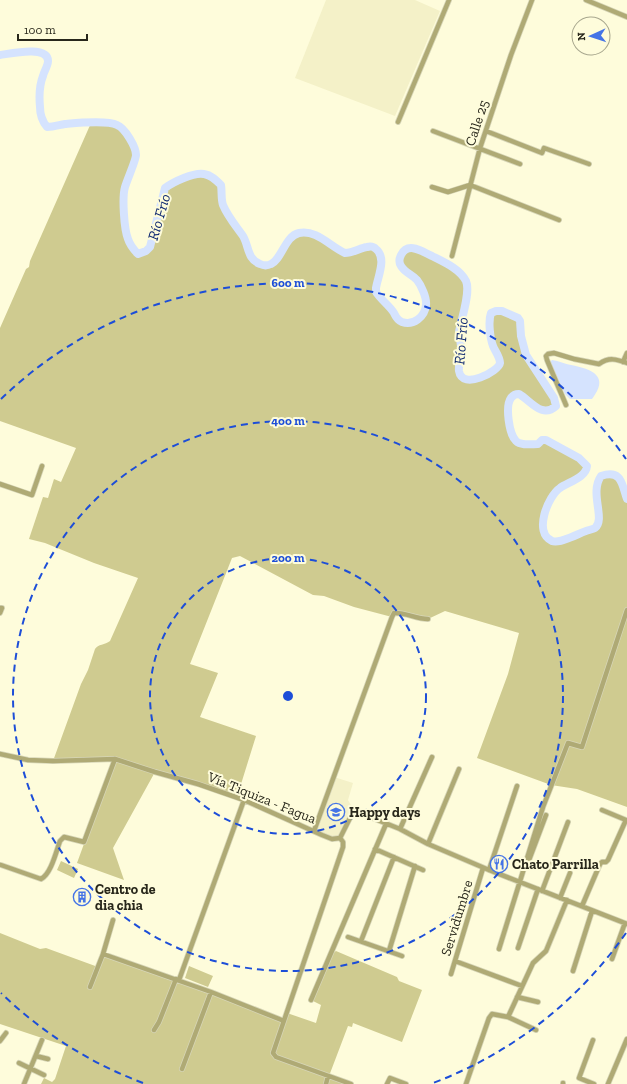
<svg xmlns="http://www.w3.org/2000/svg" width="627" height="1084" font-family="'Zilla Slab',serif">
	<rect width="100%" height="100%" fill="#fefcdb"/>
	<path fill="#f4f1c8" d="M326,0H415L440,11L395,116L295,78Z
		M334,777L353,783L348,800L352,807L350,818L342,835L336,839L314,831Z"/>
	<path fill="#cfcb90" d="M104,122C108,123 115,123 119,125C126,130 138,148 136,157C134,168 126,178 124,189C122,200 124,229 128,239C130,245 134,250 138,254L146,251L150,247L165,188C173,182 194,173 204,174C211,175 216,180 221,185C222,191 221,200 223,205C228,217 236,226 243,236C249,246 247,259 260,264C264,266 267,266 271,264C282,259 285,236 299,233C316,229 331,247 345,253C353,253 360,248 367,247C371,246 373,246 376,249C387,258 378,276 376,288V292C381,300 389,305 394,313C396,317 397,320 402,322C409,324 419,321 423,314C429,304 423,288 417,280C414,276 408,275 404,271C399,266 398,258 402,252C405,249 409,247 413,248C424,249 461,271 466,281C468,285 467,291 466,296C465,308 461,320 459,332C458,338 461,344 461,350C461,360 454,374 466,379C471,381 477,380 481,378C487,374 497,370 500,363L491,337L489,318L491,313L496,311H502L518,318L520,321L521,336L526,355L554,398L556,406C542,419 531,401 519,394C516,394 513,395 511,398C505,406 509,434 516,441C521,446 532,444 538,444L542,440H546L579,458L587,466C586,478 568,482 560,488C548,496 533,533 552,541C557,543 564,540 569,538C575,536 580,533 586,531C589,530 593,529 595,528C606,519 589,493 601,476C622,469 622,485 627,499V807L577,789L551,785L477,758L508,674L519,633L445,611L428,619L398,613L392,617L354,607L324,596L313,595L240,556L232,558L190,664L218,673L200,717L256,736L237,797L155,772L113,848L124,880L77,863L115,759L53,761L81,684L88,670L95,649C98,644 105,645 110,641L138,578L94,563L45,543L29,539L43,497L48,498L54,479L61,482L76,448L0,421V328L26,269L29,267L30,261L91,123Z
		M61,861L78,869L74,878L57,870Z
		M0,933L40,949L46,948L98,967L103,954L284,1021L287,1013L316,1023L321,1005L311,1000L330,955L336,951L397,977L399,981L422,990L402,1042L353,1023L352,1027L348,1026L329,1076L351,1084H41L44,1078L52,1082L55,1079L66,1046L0,1024Z
		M189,966L213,976L208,987L185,978Z"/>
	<path fill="#d5e3fe" d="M552,360C559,361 565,364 571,365C592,369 610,376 592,399H570L565,394L550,362Z"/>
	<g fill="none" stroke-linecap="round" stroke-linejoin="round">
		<path stroke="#d5e3fe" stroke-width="8" d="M0,55C9,54 48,45 48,61C48,66 44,71 43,76C39,86 39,96 40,107C40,114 42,121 47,127C54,127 59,125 65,124C77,123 107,120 117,125C125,128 136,147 136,155C136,160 127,180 125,187C122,197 124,229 128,239C130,245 134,250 138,254L146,251L150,247L165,188C173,182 194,172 204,174C211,175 216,180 221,185C222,191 221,200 223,205C228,217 236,226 243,236C249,246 247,259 260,264C264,266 267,266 271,264C282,259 285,236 299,233C316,229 331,247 345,253C353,253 360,248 367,247C371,246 373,246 376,249C387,258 378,276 376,288V292C381,300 389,305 394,313C396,317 397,320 402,322C413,326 425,317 426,305C427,298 421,285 417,280C412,274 405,273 401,266C399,263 399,259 401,255C408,241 423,252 432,256C444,262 460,269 466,281C471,292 461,320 459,332C459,337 461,342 461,347C462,355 458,363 459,371C462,391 499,371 500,363C500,357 495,351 493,346C490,338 488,321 491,313L496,311H502L518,318L520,321L521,336L526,355L554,398L556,406C542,419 531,401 519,394C516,394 513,395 511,398C505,406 509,434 516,441C521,446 532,444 538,444L542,440H546L579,458L587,466C586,478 568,482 560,488C548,496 533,533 552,541C557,543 564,540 569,538C575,536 580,533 586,531C589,530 593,529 595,528C606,519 589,493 601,476C622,469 622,485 627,499"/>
		<defs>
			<path id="minor" d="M586,0L627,17
				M398,122L449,0
				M433,131L520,164
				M486,131L542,153L544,148L589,164
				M432,187L448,192L470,185L559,220
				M452,256L480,148L511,55L532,0
				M623,362L627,353
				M566,405L547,360L546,356L548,354L554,353L574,359L599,364C609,357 616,359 627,363
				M0,484L32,495L42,466
				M0,608H2L0,613
				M0,754L28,760L53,761L115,759L155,772L198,784L244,800L322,835L332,839L340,838
				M400,829L432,757
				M314,831L392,617L394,613C405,612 416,619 428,619
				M340,838L350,818L353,815L360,813L400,829L428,844L489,870L627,924
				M340,838L343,842V847L273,1053L276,1057L351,1084
				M428,844L459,769
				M375,849L423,870
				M1,865L41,879C51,874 56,852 60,841L64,837L84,842L115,759
				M526,868L546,815
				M489,870L517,786
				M542,891L568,822
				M560,898L570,873
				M582,906L600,864L602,862H606L608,860L626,820L602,810
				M348,937L402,956
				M361,941L394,857
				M518,948L538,889
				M499,949L543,807L568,743L582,747L627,610
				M389,951L415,866
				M103,954L211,992L284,1021
				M612,959L625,923
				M455,961L522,986
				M573,971L592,911
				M451,974L483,868
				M179,980L244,800
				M90,987L103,954L113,920
				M517,997L538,1002
				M311,1000L386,824
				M508,1017L533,963L546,951L567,900
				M154,1030L159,1022L176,979
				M593,1040L579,1078L594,1084
				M0,1041L6,1033
				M36,1056L48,1059
				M19,1063L44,1075
				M182,1069L211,992
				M24,1084L42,1040
				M326,1084L328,1076
				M387,1084L390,1078L406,1084
				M466,1084L489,1018L492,1014L508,1017L536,1030
				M563,1084V1083
				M608,1084L627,1039"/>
		</defs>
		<use href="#minor" stroke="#d7d6b8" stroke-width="6"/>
		<use href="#minor" stroke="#afaa75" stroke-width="4.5"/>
	</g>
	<g fill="none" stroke="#1d4ed8" stroke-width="2" stroke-dasharray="7 5">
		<circle cx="288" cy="696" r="138"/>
		<circle cx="288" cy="696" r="275"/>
		<path d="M626 933A413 413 0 0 1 433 1083M143 1083A413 413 0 0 1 1 993M1 399A413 413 0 0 1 626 459"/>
	</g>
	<defs>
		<symbol id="school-ring" viewBox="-11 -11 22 22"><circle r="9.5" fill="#fefcdb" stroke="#4574e6" stroke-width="1.5"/><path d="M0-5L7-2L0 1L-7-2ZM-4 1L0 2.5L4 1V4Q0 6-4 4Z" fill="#4574e6"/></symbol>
		<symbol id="restaurant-ring" viewBox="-11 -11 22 22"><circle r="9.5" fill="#fefcdb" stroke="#4574e6" stroke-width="1.5"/><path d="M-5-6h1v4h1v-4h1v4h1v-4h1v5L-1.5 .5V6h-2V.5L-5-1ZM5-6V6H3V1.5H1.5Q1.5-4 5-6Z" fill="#4574e6"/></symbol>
		<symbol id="building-ring" viewBox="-11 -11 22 22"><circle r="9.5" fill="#fefcdb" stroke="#4574e6" stroke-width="1.5"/><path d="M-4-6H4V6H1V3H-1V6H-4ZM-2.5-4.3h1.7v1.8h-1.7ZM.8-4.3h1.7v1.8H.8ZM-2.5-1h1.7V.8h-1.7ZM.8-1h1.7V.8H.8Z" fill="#4574e6"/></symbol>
	</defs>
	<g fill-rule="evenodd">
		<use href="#school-ring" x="326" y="802" width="20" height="20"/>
		<use href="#restaurant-ring" x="489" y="854" width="20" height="20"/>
		<use href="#building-ring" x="72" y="887" width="20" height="20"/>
	</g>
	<g text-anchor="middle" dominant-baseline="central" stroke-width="4" stroke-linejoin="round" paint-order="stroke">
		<g font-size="14" fill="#28271b" stroke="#fefcdb">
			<text transform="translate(477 123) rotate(-72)">Calle 25</text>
			<text transform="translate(262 798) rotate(22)">Vía Tiquiza - Fagua</text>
			<text transform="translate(457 918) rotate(-73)">Servidumbre</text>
		</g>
		<g font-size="14" font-weight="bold" fill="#28271b" stroke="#fefcdb" text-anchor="start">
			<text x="349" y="812">Happy days</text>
			<text x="512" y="864">Chato Parrilla</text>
			<text x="95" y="889">Centro de<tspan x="95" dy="16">dia chia</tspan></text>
		</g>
		<g font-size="15" font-style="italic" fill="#0e2871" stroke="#fefcdb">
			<text transform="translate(159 217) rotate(-74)">Río Frío</text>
			<text transform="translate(461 341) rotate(-86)">Río Frío</text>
		</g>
	</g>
	<circle cx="288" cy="696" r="6" fill="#1d4ed8" stroke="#fefcdb" stroke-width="2"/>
	<g font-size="12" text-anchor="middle" font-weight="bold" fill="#1d4ed8" stroke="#fefcdb" stroke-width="4" stroke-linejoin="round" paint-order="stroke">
		<text x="288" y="287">600 m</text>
		<text x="288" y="425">400 m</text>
		<text x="288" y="562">200 m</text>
	</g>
	<g transform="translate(591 36) rotate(267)"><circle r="19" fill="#fefcdb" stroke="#a8a78e"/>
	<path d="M0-3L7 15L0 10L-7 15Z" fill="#4574e6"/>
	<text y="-6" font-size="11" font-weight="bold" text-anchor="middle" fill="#28271b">N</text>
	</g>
	<path d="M18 34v6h69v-6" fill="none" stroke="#28271b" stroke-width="2"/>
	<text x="24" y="34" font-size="12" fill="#28271b" stroke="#fefcdb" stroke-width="3" paint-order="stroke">100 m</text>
</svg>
